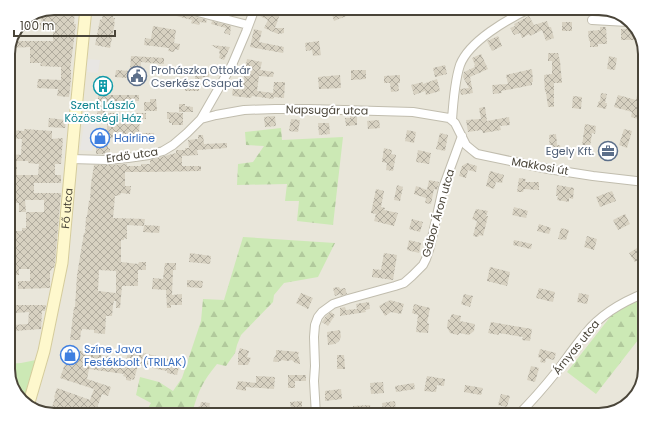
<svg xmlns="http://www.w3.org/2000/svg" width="653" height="423" font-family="Poppins,sans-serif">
	<defs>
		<pattern id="forest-firs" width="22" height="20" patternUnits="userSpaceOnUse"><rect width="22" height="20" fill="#cce9b5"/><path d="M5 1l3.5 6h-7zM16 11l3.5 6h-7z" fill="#b1c99c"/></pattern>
		<pattern id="building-cross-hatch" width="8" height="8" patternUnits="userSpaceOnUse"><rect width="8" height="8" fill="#d7d1c1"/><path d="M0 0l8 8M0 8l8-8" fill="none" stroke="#b0ab9e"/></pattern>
	</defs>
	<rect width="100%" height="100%" fill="#f6f4ec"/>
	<path fill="#e9e6da" d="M54,8H599L624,16L645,52V369L637,394L622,409L599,415H54L29,407L8,372V52L22,21Z"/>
	<path fill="url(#forest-firs)" d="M281,128L282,140L343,137L333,225L297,221L299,201H285L287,184L237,185L238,164L253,162L264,146L246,145L245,132Z
		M243,237L335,243L318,277L284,283L274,295L273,302L241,335L237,345L235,353L226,366L217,364C203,381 197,393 192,415H144L151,403L136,395L140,377L159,382L173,391L182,378L201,321L203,299L224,300Z
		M645,296V331L596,394L567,372L614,312Z"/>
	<path fill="#cce9b5" d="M36,360L25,400L8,371V364L21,363Z"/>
	<path fill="#e8e6e3" d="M85,59L100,60L98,73L87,72L88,69H84Z
		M85,118L97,119L92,151L80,150Z"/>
	<path fill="url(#building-cross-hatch)" fill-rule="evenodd" d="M54,8H75L74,24H76L70,70H71V79L69,97L57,96L58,89L37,88L38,79L61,80V67L40,66L41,63H30V47L10,48L13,41H53V30L38,29V23H41V13Z
		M104,8H114L113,18H115L114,22H115L110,48L95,45L100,20L102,19Z
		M166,8L177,10L181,13L207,20L206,23L200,22L199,25L191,23L192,20L165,13Z
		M263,8H282L275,28H284V33L278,34L264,28L268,20L260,16Z
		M337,8H353L354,13L334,21L331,11L338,9Z
		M529,16L534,25L547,21L549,27H551L554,38L546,41L542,30L530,36L529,34L522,38L520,33L514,35L510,28L515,26L514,24Z
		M212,21L231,26L230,35L224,33L226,28L211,24Z
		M562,22H572V31H562Z
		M153,26L176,30L174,43L180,44L179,50L175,49L174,52L168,51L169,48L144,45L145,38L151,39Z
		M600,27H606L607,44H598V47H590V41H589L588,31L600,30Z
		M254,29L262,31L259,42L284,47L283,53L250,47Z
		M621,29H632L638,40H621Z
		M498,36L502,46L492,51L487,41Z
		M319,41L321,55L313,56L312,50L306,51L305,43Z
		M211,45L230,47L224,60L219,58L220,54H219L220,50Z
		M548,53H558L560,61L562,83H554V107H548L546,92H545L544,75L552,74V61H548Z
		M481,54L488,69L470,77L473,93L461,95L460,89L469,88L463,77L464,72L475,67L474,65H475L472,58Z
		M131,56L164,58V64L141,62L140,79L115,77L116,70L130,71Z
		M609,56L617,58L615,70L607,69Z
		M247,59L262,62L260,70L274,72L273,77L259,76L257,91L273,93L274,82H285L284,98L274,97L273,99L252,96L251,98L233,96L232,94L233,88L242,90Z
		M445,65L447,74L435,77L433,68Z
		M204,69H209V78L202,77L201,79H195L196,70H204Z
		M532,69L533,82H532V85L501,91L502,93L493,94L492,85L508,84L506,75Z
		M351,70H366V79L351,80Z
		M340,75L341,88L319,89L318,77Z
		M400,75V83H398L399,91L391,92L390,83H384V76Z
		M99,76L109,77L108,95H139V101H118V103L107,102V113H146V119H140L139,133H154L155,144H146V140L108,138V148L110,149V154H96V138L102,137V129H107V119H97Z
		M437,79L440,91L426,95L425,91L414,95L411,85L423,82V84Z
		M185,82H199V91H185Z
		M601,93L607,94L605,103H607L606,109L597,107L599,101H600Z
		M618,95L636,100L637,95L642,97L637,112L640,113L638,119L631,117L632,112L614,107Z
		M573,96L582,97L581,109L572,108Z
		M150,99H156L157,111H144V102H150Z
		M179,104H185V106L193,107V112H179Z
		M485,107L487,121L509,117L510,125L500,126L501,130L483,133L482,130L468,132L466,120L481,119L479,108Z
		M167,112L183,113V125H172V123H169V119H167Z
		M275,116L276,126L265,127L264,117Z
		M350,116H357V125L346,126L345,118H350Z
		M49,118L66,120L65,128L48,127Z
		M291,119L300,120L298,132L289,131Z
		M379,120L380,128L368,129L367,121Z
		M318,123H329L330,134L319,135Z
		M585,124L596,126L595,134L592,133L589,154L581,153Z
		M24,129L52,131V139L63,138L61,164H55V175H61V183H34V193H61L55,262L54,268H52L51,271H50V288L18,289V281H30V269H19V275H14V263H15L14,246L8,247V231H22V228H26V212H44V200H25L26,212H19V203H16L15,191H8V169H9L10,154L21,155L22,139L8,138L9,130L24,131ZM17,161H28V163L39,164L38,175H17Z
		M624,129L632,131L627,148L619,145Z
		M407,130L416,132L414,143L405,141Z
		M440,133L448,135L445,151L436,149Z
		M556,134L557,145H560L561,151L550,152L549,135Z
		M198,135H203L204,144L227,143V148L197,150L198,155L182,156V166H201V171L148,172H125V186H131L130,194L121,193L120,195L115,196L113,218L145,219L144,225L160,226L159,233L143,232L144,226L127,225V239L124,238V240H121V262L138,264L139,262H146V270H138V286H122L120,308H116V301H114L113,305L112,316H106L105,334L94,333V330L82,329V331H81L80,340H70L74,307H75L77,275L84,233H85L86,217H87L89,200L90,201L91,184L94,165H108L127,164V166H141V164H150V160L176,153V150H185V148H189L188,140L198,139ZM99,270L116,271V293L98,291Z
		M384,148L392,150L391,154L396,155L393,171L386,170L387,163L382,162Z
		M605,148L614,150L612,156H610L609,161L602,158Z
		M418,150L431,153L429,164L416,162Z
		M467,163L477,166L476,172L468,170L466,178L459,176L462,166Z
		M490,171L504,175L502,183L496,182L494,189L486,186Z
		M519,178L526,179L525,182H539V190L524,189L523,192H517Z
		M429,180L439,182L437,190L434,189L431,204L425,203L426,198L414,194L416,186L427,190Z
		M397,185L403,187L400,201L394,200Z
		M557,185L574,188L573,199L569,198V202L557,200L558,196H556Z
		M376,189L384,191L381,207L385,208L384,210L398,213L394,226L374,221L376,214L371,213Z
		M612,191L616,201L600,207L596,197Z
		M514,207L528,211L526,218L512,215Z
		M476,209L488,211L486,216H488L483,236L479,235L478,237L473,236L477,221L472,219Z
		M625,214L630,224L618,230L613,220Z
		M412,219L423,222L420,232L409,229Z
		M539,224L551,228L549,234L537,231Z
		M561,228L569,230L566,240L558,239Z
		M587,236L597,239L594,250L584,247Z
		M409,240L421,243L419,253L407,250Z
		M514,240L532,244L531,249L513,245Z
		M645,243V256L635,262L629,253Z
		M190,253L211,256L210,264L189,262Z
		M384,253L397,255L393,280L372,277L373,269L381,270Z
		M165,263H176V270H173L172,295L182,294V305H171V308H167L166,290L152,289L153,278L163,279Z
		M490,267L510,272L507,286L487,281Z
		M187,280L203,281L202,288L187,287Z
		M339,287L340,289L345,288L347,294L341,296L340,294L335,296L333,288Z
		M539,288L555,292L553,302L536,298Z
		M301,293L313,298L308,309L296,303Z
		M579,293L589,295L587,304L577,302Z
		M464,294L473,296L470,307L461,304Z
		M390,300L404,304L401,314L391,312L385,316L379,306Z
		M369,302L370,309L365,310L366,312L340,316V308L345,307L346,310L357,309L356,304Z
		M414,304L430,308L427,323L429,324L428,333L416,332L418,315L412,313Z
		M16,305H46L45,311H42L41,329L14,331L13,325L28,324L29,312L15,313Z
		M331,312L335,315L328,326L322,322L326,316Z
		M452,314L461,316L460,321L475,324L474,331L469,335L460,333L458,335L450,333L447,327L448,320L450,319Z
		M491,322L532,329L530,341L522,340L523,337L499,333V335L488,333Z
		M340,330L341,337L339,341L335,344L328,345L327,332Z
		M240,348L249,351L247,357L251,358L248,365H238V354Z
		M67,349L80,352V351L90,352V353L111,357L109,365L125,368L128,350L171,359L170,361L180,363L177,375L167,373V371L138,365L134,380L131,379V381L126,380V377L123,376L124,374L89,369L87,379L111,387L108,396L102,394L97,408L114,415H56L50,413L55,398L54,397L57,388L90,400L94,389L60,378L65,364H64Z
		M540,349L556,353L554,360L546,358L545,363L540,362L541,358L538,357Z
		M276,350L299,352L298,355L300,361V364L295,363L292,360L287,361L282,360L278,362H275L273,361L274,358L276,355Z
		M337,355H344L345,369H337Z
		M531,366L539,368L535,382L527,380Z
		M288,375H306V381H295V388H288Z
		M256,376L275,377L274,389L246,387V391L236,389L238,381L256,383Z
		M427,376L445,379L444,386L437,385L436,392L424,391Z
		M383,382L384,393L371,394L370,383Z
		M414,383L415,389L396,392L395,386Z
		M465,385L483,388L481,395L464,392Z
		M341,389L342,399L325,401V391Z
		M501,394L510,396L507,407L498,405Z
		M302,401V415H289L288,408H291L290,402Z
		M395,401L396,411L383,412L382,403Z
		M201,402L210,403L209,408H210V410L221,412V415H198L199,413H197L199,406H200Z
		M370,405L371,411H364V415H354L353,406Z
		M340,410L341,415H323V411Z"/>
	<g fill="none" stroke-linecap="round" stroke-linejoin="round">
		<defs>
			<path id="street" d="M182,8L248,25
				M592,20L628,22
				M201,119L216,115L244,110L275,109H309L413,112L449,118L455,123L466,145L472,150L477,154L548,169L593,176L645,182
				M452,120C453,105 455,80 460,65C469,41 508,19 531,8
				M71,159L107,160L128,158L149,155L163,151L173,145L187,133L201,119L232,65L246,32L255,8
				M316,415L314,381L315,366L314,337L315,325L318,317L322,312L333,304L348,299L395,286L404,283L412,276L423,265L426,259L430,247L443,188L462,136
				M518,415C532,401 545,386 557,371C566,359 575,346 585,334C600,315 622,302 645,293"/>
			<g id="secondary">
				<path id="s1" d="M28,406L44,351L62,263L74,130L86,8"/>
			</g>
		</defs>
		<use href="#street" stroke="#c1bdae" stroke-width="10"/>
		<use href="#secondary" stroke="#d5cc9c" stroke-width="13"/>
		<use href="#street" stroke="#fff" stroke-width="8"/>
		<use href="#secondary" stroke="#fef8cd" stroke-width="11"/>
	</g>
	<defs>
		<symbol id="civic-ring" viewBox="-11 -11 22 22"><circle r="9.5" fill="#fff" stroke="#5c6f8a" stroke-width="1.5"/><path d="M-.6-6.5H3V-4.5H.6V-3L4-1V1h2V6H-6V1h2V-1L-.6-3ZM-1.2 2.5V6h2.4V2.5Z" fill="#5c6f8a"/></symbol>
		<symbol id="building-ring" viewBox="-11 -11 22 22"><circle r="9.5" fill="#fff" stroke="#0f9aa8" stroke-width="1.5"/><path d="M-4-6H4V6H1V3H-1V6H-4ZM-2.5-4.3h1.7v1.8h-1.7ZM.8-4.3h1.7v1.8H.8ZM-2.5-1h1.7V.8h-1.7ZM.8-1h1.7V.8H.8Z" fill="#0f9aa8"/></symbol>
		<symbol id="shop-ring" viewBox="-11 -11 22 22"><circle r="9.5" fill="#fff" stroke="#3f7fe0" stroke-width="1.5"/><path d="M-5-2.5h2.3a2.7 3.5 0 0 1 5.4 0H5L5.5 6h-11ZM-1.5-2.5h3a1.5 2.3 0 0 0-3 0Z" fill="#3f7fe0"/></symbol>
		<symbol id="office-ring" viewBox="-11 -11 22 22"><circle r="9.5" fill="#fff" stroke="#5c6f8a" stroke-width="1.5"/><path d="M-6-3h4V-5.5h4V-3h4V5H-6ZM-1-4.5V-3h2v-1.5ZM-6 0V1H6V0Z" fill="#5c6f8a"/></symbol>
	</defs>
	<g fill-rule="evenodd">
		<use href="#civic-ring" x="126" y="65" width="22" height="22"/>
		<use href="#building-ring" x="92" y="75" width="22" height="22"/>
		<use href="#shop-ring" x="89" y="127" width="22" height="22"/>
		<use href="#office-ring" x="597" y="140" width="22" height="22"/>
		<use href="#shop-ring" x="59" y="344" width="22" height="22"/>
	</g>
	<g text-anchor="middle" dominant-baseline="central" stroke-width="4" stroke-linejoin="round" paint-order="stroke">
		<g font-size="11" fill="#4e5e75" stroke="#fff" text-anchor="start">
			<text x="151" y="70">Prohászka Ottokár<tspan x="151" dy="13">Cserkész Csapat</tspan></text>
			<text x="594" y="151" text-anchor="end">Egely Kft.</text>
		</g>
		<g font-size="11" fill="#0d838f" stroke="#fff">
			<text x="103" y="105">Szent László<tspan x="103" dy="13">Közösségi Ház</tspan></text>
		</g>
		<g font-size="11" fill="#4a4539" stroke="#fff">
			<text transform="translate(327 110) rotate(1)">Napsugár utca</text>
			<text transform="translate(132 155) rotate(-8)">Erdő utca</text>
			<text transform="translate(540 166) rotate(10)">Makkosi út</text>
			<text stroke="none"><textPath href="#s1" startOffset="202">Fő utca</textPath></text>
			<text transform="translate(438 213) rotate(-74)">Gábor Áron utca</text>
			<text transform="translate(576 347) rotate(-51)">Árnyas utca</text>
		</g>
		<g font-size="11" fill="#366cbe" stroke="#fff" text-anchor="start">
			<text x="114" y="138">Hairline</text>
			<text x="84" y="349">Színe Java<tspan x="84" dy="13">Festékbolt (TRILAK)</tspan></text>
		</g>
	</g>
	<path d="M0 0H653V423H0ZM54 15H599A39 39 0 0 1 638 54V369A39 39 0 0 1 599 408H54A39 39 0 0 1 15 369V54A39 39 0 0 1 54 15Z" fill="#fff" fill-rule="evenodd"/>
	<path fill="none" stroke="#4a4539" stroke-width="2" d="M54 15H599A39 39 0 0 1 638 54V369A39 39 0 0 1 599 408H54A39 39 0 0 1 15 369V54A39 39 0 0 1 54 15Z"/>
	<path d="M14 30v6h101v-6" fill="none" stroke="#4a4539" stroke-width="2"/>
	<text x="20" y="30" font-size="12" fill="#4a4539" stroke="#ffffff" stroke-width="3" paint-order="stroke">100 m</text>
</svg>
